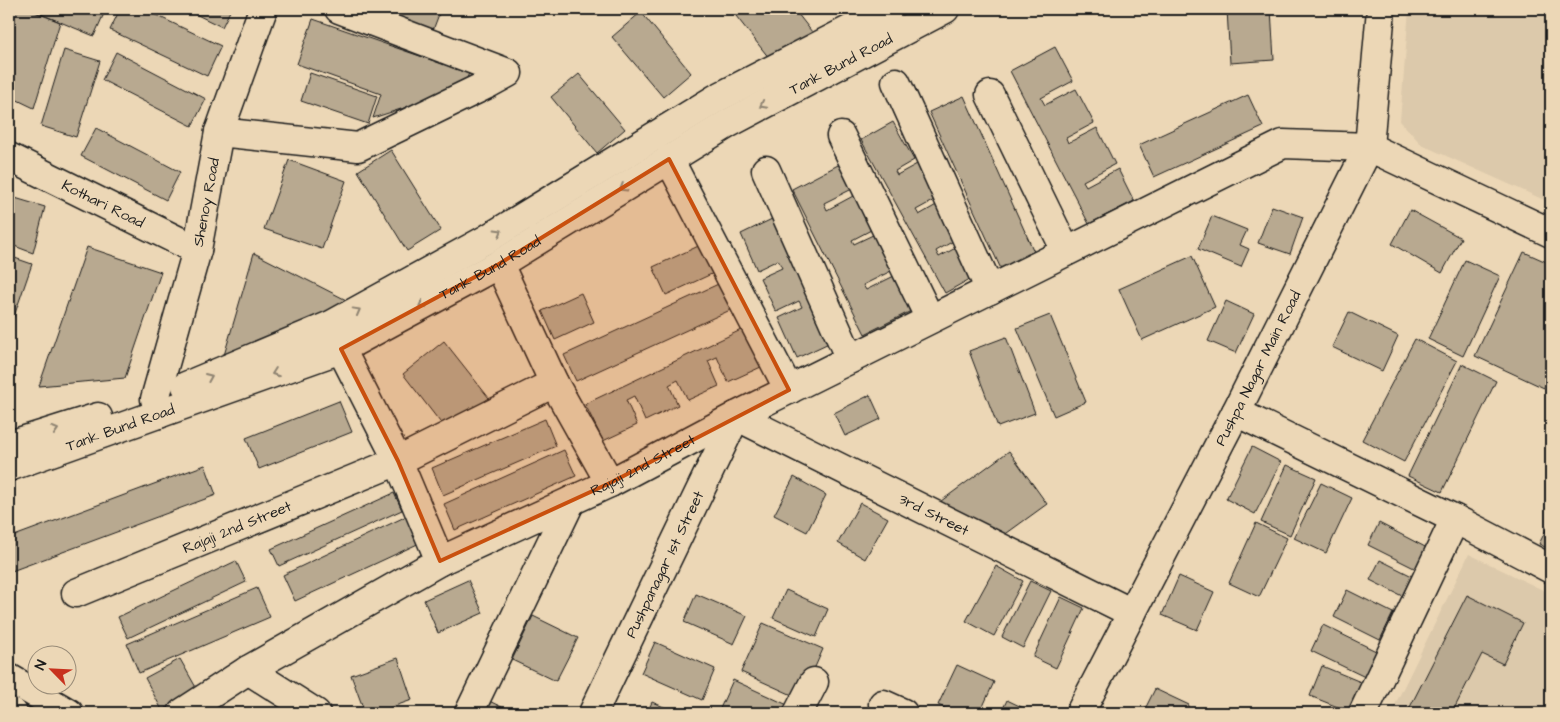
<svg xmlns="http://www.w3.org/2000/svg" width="1560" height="722" font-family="'Architects Daughter',sans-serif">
	<rect width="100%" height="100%" fill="#ecd7b6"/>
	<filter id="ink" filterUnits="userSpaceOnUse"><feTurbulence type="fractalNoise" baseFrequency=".02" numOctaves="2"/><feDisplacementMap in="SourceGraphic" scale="10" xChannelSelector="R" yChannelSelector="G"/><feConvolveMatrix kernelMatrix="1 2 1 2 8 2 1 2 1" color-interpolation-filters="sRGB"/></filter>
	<g filter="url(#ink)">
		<path fill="#dcc9ab" d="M1409,9H1551V203L1422,145L1400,121Z
			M1469,554L1551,594V713H1391Z"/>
		<path fill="#b8a990" stroke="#1c1c1c" d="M9,9H27L60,22L34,108L9,96Z
			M29,9H106L94,36Z
			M120,9H143L221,46L207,76L110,30Z
			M185,9H231L222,27Z
			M380,9H441L433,30Z
			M745,9H794L812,32L773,63L736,16Z
			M1227,9H1271L1274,60L1230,63Z
			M641,12L691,73L663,97L612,37Z
			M313,19L469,73L463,89L373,118L381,94L297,64Z
			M1055,47L1073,81L1041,98L1045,105L1076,89L1094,123L1066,138L1068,143L1097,128L1115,164L1083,181L1086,186L1118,169L1134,201L1089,224L1010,71Z
			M64,50L100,61L76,137L41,126Z
			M116,52L206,99L192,126L102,80Z
			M310,73L377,96L368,124L301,101Z
			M579,74L625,129L597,153L551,97Z
			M1248,95L1263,127L1154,177L1139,145Z
			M964,96L1035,254L1001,269L929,112Z
			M893,122L914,160L895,171L897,175L917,164L936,199L916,210L919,215L938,204L957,239L936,251L939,257L961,245L977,275L945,293L861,140Z
			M96,128L180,172L166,200L81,156Z
			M391,150L441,230L407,251L358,171Z
			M289,160L346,181L322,249L264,229Z
			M840,164L852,189L824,203L827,210L855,195L873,229L852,240L854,244L875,234L893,270L863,285L866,290L896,275L913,310L865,334L792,189Z
			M15,198L45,207L33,253L9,244V219Z
			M1272,206L1303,217L1290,254L1258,243Z
			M1410,210L1461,238L1442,273L1392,244Z
			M1212,216L1247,230L1240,245L1249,249L1241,267L1198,249Z
			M774,218L831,342L797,358L779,318L802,307L799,301L776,312L760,278L782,268L778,260L757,270L741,234Z
			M705,243L718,271L666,295L653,267Z
			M87,247L161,272L125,378L39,386Z
			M1524,252L1551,264V374L1544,388L1475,356Z
			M254,253L356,305L220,369Z
			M9,256L32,264L11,325H9Z
			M1192,256L1215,307L1142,340L1119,289Z
			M1465,260L1500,276L1463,356L1428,339Z
			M727,280L739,306L576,381L564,355Z
			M581,293L594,322L555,340L542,311Z
			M1226,301L1254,314L1236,353L1208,341Z
			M1349,312L1398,336L1382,371L1332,347Z
			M1050,315L1086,402L1054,416L1017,328Z
			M743,329L761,367L728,382L717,357L708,361L719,386L688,400L678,380L669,385L678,405L645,421L634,396L626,400L637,425L603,441L585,404Z
			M1006,337L1035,413L998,427L969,351Z
			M1415,339L1457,361L1404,462L1362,440Z
			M444,341L489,398L447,431L403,374Z
			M1462,364L1496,381L1442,492L1408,476Z
			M870,395L881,419L845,436L834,413Z
			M339,401L352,432L259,469L246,438Z
			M545,419L556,446L443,495L432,468Z
			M1252,447L1281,462L1255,514L1226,499Z
			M564,450L576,476L455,530L444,504Z
			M1009,451L1047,504L996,541L937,504Z
			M205,465L216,495L9,572V538Z
			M1287,465L1316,478L1290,535L1261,522Z
			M794,477L826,495L807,532L774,515Z
			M1321,483L1352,498L1326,553L1294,538Z
			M394,493L402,510L279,566L271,549Z
			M860,503L888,518L865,559L838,543Z
			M411,514L424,541L295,601L283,575Z
			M1551,520V550L1539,544Z
			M1256,523L1287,538L1259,597L1229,583Z
			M1379,523L1429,549L1418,570L1368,545Z
			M1380,560L1412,576L1402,596L1370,580Z
			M236,561L246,582L128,638L118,617Z
			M996,566L1023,581L994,636L966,621Z
			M1179,576L1214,592L1197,630L1162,615Z
			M468,580L483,613L438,633L424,600Z
			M1030,581L1051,591L1023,648L1002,637Z
			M257,588L270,617L139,673L127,644Z
			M786,590L828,609L816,637L773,618Z
			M1347,590L1393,613L1380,640L1334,617Z
			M696,594L747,616L734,644L684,622Z
			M1467,595L1523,623L1503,664L1482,654L1452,713H1407Z
			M1061,597L1084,608L1056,668L1033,657Z
			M533,616L578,638L556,681L512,660Z
			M763,623L823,649L801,699L741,672Z
			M1323,625L1378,652L1365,677L1311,651Z
			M655,642L715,669L702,700L641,673Z
			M398,658L412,700L375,713H365L351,675Z
			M180,659L198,691L162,710L145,678Z
			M957,665L994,682L980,713H956L938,705Z
			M1322,666L1368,685L1353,713L1310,696Z
			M733,680L794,708L792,713H718Z
			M1155,689L1189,705L1185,713H1143Z
			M483,698L514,713H476Z
			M1007,700L1034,713H1001Z
			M652,702L678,713H647Z
			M1190,709L1200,713H1188Z"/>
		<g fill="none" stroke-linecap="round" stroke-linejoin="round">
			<defs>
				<g id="street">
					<path d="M896,82L990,290"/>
					<path d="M990,95L1066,251"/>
					<path d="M219,132L358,147L488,84L508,73L339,9"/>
					<path d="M841,136L930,319"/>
					<path id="s1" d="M9,157L197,250"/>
					<path d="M669,159L789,390"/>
					<path d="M766,170L850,359"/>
					<path d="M499,264L554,383L610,483"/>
					<path d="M341,349L398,461L440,561"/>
					<path d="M1236,412L1455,519L1551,569"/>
					<path id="s2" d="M159,414L155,399L197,250L219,132L263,9"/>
					<path id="s3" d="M736,416L1132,613"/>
					<path id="s4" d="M76,593L398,461L554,383"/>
					<path d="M248,670L316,713"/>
					<path d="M883,704L903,713"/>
					<path id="s5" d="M182,713L248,670L440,561L610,483L736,416L1283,144L1369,147L1551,233"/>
					<path d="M469,713L571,501"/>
					<path id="s6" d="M593,713L736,416"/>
					<path d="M798,713L814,682"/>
					<path id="s7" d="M1080,713L1236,412L1369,147L1381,9"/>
					<path d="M1363,713L1455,519"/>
				</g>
				<g id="secondary">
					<path d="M186,386L331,325L487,239L717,98L890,9"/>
					<path d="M9,445L98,417"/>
					<path id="s8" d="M9,467L341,349L499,264L729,123L945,9"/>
					<path d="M9,678L69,713"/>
					<path d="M9,711L13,713"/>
				</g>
			</defs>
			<use href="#street" stroke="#1c1c1c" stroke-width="31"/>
			<use href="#secondary" stroke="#1c1c1c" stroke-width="31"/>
			<use href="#street" stroke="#ecd7b6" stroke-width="28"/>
			<use href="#secondary" stroke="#ecd7b6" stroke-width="28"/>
		</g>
		<defs><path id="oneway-chevron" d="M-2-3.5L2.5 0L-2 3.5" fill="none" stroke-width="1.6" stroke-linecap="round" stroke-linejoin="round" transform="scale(1.25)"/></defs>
		<g stroke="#8e8371">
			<use href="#oneway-chevron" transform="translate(763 105) rotate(152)"/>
			<use href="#oneway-chevron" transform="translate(623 188) rotate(148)"/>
			<use href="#oneway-chevron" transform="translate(499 232) rotate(-31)"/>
			<use href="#oneway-chevron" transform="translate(422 305) rotate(152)"/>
			<use href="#oneway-chevron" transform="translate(357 311) rotate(-29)"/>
			<use href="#oneway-chevron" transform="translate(275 373) rotate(160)"/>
			<use href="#oneway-chevron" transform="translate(209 377) rotate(-23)"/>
			<use href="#oneway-chevron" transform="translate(55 430) rotate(-17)"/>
		</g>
	</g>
	<path fill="#c9500e" fill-opacity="0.2" stroke="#c9500e" stroke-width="4" stroke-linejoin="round" d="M669,159L789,390L610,483L440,561L398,461L341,349L499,264Z"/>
	<g text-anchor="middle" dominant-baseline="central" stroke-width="4.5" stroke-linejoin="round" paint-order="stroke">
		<g font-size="15" fill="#1c1c1c" stroke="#ecd7b6">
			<text stroke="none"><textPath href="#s8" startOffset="928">Tank Bund Road</textPath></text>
			<text stroke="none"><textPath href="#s1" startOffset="105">Kothari Road</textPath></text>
			<text stroke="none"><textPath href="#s2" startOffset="219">Shenoy Road</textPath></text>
			<text stroke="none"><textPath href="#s8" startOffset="522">Tank Bund Road</textPath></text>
			<text stroke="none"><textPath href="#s7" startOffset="388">Pushpa Nagar Main Road</textPath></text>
			<text stroke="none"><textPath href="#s8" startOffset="118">Tank Bund Road</textPath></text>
			<text stroke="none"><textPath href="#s5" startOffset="524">Rajaji 2nd Street</textPath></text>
			<text stroke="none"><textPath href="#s3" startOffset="221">3rd Street</textPath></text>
			<text stroke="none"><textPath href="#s4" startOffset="174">Rajaji 2nd Street</textPath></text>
			<text stroke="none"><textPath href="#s6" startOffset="165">Pushpanagar 1st Street</textPath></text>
		</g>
	</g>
	<rect width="1560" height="722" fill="none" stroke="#ecd7b6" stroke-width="30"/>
	<rect x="15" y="15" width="1530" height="692" fill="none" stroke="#1c1c1c" stroke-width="2" filter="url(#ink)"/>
	<g transform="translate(52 670) rotate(294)"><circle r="24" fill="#ecd7b6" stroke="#998c78"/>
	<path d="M0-4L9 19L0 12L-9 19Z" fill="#c8321e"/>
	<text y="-8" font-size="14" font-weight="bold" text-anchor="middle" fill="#1c1c1c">N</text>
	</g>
</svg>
